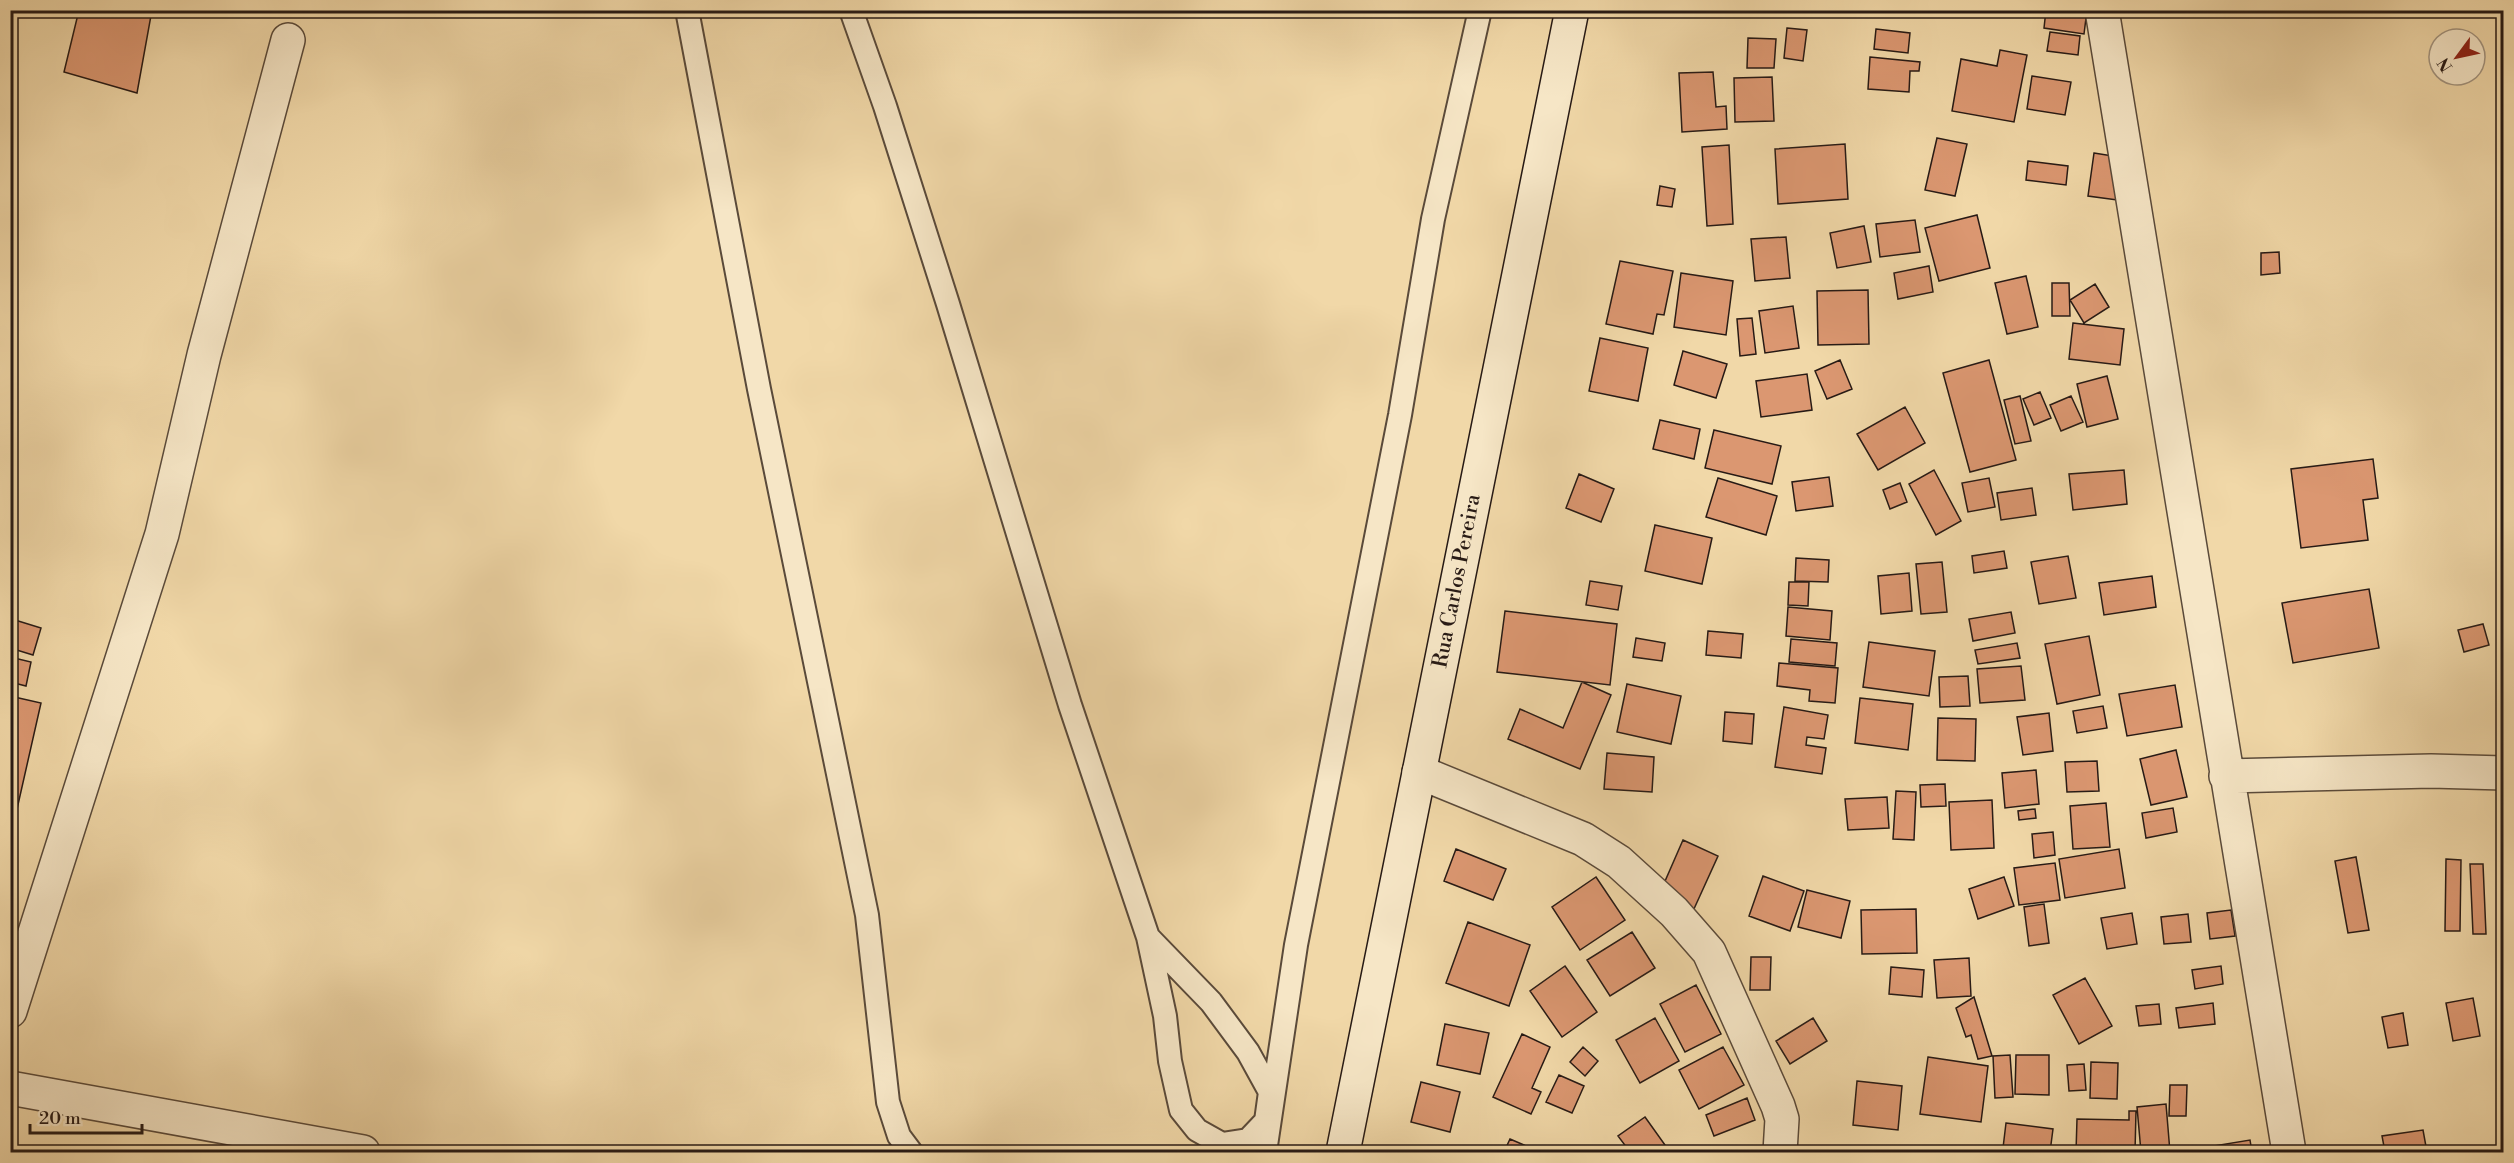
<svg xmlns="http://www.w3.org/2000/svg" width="2514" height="1163" font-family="'Libre Bodoni',serif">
	<rect width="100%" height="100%" fill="#f1d8a8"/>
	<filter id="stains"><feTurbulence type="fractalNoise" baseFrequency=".00333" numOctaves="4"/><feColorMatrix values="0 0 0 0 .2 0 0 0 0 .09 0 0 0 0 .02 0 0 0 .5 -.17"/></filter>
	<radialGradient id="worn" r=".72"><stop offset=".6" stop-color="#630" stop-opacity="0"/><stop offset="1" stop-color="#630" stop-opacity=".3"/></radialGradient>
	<path fill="#db9771" stroke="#271a15" stroke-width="1.5" d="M79,10H152L137,93L64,72Z
		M1905,10H1929L1928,15Z
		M1931,10H1954L1953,17L1931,13Z
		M2046,10H2087L2084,34L2044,28Z
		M1787,28L1807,30L1803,61L1784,58Z
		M1876,29L1910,33L1908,53L1874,49Z
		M2050,32L2080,36L2078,55L2047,51Z
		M1748,38L1776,39L1774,68H1747Z
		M2000,50L2027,55L2014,122L1952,111L1961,59L1997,66Z
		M1870,57L1920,62L1919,71H1910L1909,92L1868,89Z
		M1713,72L1716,107L1726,106L1727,129L1682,132L1679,73Z
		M2032,76L2071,82L2065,115L2027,109Z
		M1772,77L1774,121L1735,122L1734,78Z
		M1937,138L1967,144L1955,196L1925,190Z
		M1845,144L1848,199L1778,204L1775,149Z
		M1729,145L1733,224L1707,226L1702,147Z
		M2094,153L2138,160L2132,202L2088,196Z
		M2028,161L2068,166L2066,185L2026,180Z
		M1660,186L1675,189L1672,207L1657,205Z
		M1977,215L1990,268L1939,281L1925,228Z
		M1915,220L1920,252L1880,257L1876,224Z
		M1864,226L1871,262L1837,268L1830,233Z
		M1786,237L1790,278L1755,281L1751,239Z
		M2279,252L2280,273L2261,275V253Z
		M1620,261L1673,271L1664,315L1657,314L1653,334L1606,324Z
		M1929,266L1933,292L1898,299L1894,273Z
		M1681,273L1733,281L1726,335L1674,327Z
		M2026,276L2038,327L2007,334L1995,283Z
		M2052,283H2069L2070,316H2052Z
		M2095,284L2109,307L2084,323L2070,300Z
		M1868,290L1869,344L1818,345L1817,291Z
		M1793,306L1799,348L1765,353L1759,311Z
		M1752,318L1756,354L1740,356L1737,319Z
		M2073,323L2124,329L2120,365L2069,359Z
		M1600,338L1648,348L1638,401L1589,391Z
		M1683,351L1727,364L1716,398L1674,385Z
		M1840,360L1852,389L1827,399L1815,371Z
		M1989,360L2016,460L1970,472L1943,373Z
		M1807,374L1812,410L1761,417L1756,381Z
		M2107,376L2118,419L2087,427L2077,384Z
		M2040,392L2051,418L2034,425L2023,399Z
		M2020,396L2031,441L2015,444L2004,400Z
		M2071,396L2083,422L2061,431L2050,405Z
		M1905,407L1925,443L1878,470L1857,434Z
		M1660,420L1700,429L1694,459L1653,449Z
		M1714,430L1781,446L1772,484L1705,468Z
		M2373,459L2378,498L2363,500L2368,540L2301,548L2291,469Z
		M1934,470L1961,521L1936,535L1909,484Z
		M2124,470L2127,504L2073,510L2069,474Z
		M1579,474L1614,489L1601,522L1566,508Z
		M1829,477L1833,506L1796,511L1792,482Z
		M1718,478L1777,496L1766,535L1706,517Z
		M1989,478L1995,507L1968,512L1962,483Z
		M1900,483L1907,502L1890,509L1883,490Z
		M2032,488L2036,515L2001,520L1997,493Z
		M1655,525L1712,538L1702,584L1645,571Z
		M2004,551L2007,568L1974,573L1972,556Z
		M2068,556L2076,598L2039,604L2031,562Z
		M1796,558L1829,560L1828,582L1795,581Z
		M1942,562L1947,612L1921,614L1916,564Z
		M1909,573L1912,611L1881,614L1878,576Z
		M2152,576L2156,607L2104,615L2099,583Z
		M1590,581L1622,586L1618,610L1586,605Z
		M1789,582H1809L1808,606L1788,605Z
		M2369,589L2379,648L2293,663L2282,603Z
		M1788,607L1832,611L1830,640L1786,636Z
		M1505,611L1617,624L1610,685L1497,672Z
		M2011,612L2015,633L1973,641L1969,619Z
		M15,620L41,628L33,655L10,648V637Z
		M2483,624L2489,645L2464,652L2458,630Z
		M1708,631L1743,634L1741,658L1706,655Z
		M2089,636L2100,695L2057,704L2045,644Z
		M1636,638L1665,643L1662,661L1633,657Z
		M1791,639L1837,643L1835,666L1789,662Z
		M1869,642L1935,651L1929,696L1863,687Z
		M2017,643L2020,658L1978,664L1975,650Z
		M10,657L31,662L26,686L10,682Z
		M1779,663L1838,668L1835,703L1809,701L1810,690L1777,686Z
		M2021,666L2025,700L1980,703L1977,669Z
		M1968,676L1970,706L1940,707L1939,677Z
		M1582,682L1611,695L1580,769L1508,739L1520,709L1563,728Z
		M1627,684L1681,696L1671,744L1617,732Z
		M2175,685L2182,727L2127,736L2119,694Z
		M10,696L41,703L10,840Z
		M1860,698L1913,704L1908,750L1855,743Z
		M2103,706L2107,728L2077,733L2073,711Z
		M1784,707L1828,715L1824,739L1807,737L1806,745L1826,748L1822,774L1775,767Z
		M1725,712L1754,714L1752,744L1723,741Z
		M2049,713L2053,751L2023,755L2017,717Z
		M1938,718L1976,719L1975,761L1937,760Z
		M2176,750L2187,797L2151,805L2140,759Z
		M1607,753L1654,757L1652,792L1604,789Z
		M2097,761L2099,791L2067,792L2065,762Z
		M2036,770L2039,804L2005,808L2002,773Z
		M1945,784L1946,806L1921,807L1920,785Z
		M1896,791L1916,792L1914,840L1893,839Z
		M1887,797L1889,828L1848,830L1845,799Z
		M1992,800L1994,848L1951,850L1949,802Z
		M2106,803L2110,847L2073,849L2070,806Z
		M2173,808L2177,832L2146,838L2142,813Z
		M2035,809L2036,818L2019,820L2018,811Z
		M2053,832L2055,855L2034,858L2032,834Z
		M1683,840L1718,856L1693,911L1659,895Z
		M1456,849L1506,869L1493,900L1444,881Z
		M2119,849L2125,888L2065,898L2059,859Z
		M2356,857L2369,930L2348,933L2335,861Z
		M2446,859L2461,860L2460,931H2445Z
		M2055,863L2060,900L2019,905L2014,868Z
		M2470,864H2483L2486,934H2473Z
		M1763,876L1804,891L1790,931L1749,916Z
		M1596,877L1625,920L1580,950L1552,907Z
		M2004,877L2014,906L1978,919L1969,889Z
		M1807,890L1850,901L1841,938L1798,927Z
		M2044,904L2049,943L2029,946L2024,907Z
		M1916,909L1917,953L1862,954L1861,910Z
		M2231,910L2235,936L2210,939L2207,913Z
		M2132,913L2137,944L2107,949L2101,918Z
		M2188,914L2191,942L2164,944L2161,917Z
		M1468,922L1530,945L1509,1006L1446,983Z
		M1632,932L1655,968L1610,996L1587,960Z
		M1751,957H1771L1770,990H1750Z
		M1969,958L1971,996L1937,998L1934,960Z
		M1565,966L1597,1012L1562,1037L1530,991Z
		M2221,966L2223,984L2195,989L2192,970Z
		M1891,967L1924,970L1922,997L1889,994Z
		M2085,978L2112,1026L2079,1044L2053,995Z
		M1696,985L1721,1034L1685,1052L1660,1004Z
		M1974,997L1992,1056L1978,1059L1971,1035L1966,1037L1956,1008Z
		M2473,998L2480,1036L2453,1041L2446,1003Z
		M2213,1003L2215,1024L2179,1028L2176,1008Z
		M2159,1004L2161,1024L2139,1026L2136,1006Z
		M2403,1013L2408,1045L2388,1048L2382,1017Z
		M1655,1018L1679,1061L1640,1083L1616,1040Z
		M1813,1018L1827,1041L1790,1064L1776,1041Z
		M1445,1024L1489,1033L1480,1074L1437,1065Z
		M1522,1034L1550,1047L1532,1088L1541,1092L1531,1114L1493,1097Z
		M1583,1047L1598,1061L1585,1076L1570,1062Z
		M1723,1047L1744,1085L1699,1109L1679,1070Z
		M2010,1055L2013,1097L1995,1098L1993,1056Z
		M2016,1055H2049V1095L2015,1094Z
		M1928,1057L1988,1066L1981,1122L1920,1114Z
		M2091,1062L2118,1063L2117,1099L2090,1098Z
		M2084,1064L2086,1090L2069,1091L2067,1065Z
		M1559,1075L1584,1086L1572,1113L1546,1102Z
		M1857,1081L1902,1086L1898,1130L1853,1125Z
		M1421,1082L1460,1092L1450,1132L1411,1122Z
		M2170,1085H2187L2186,1116H2169Z
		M1747,1098L1755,1120L1714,1136L1706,1115Z
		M2166,1104L2170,1152H2141L2137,1107Z
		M2129,1111H2136L2135,1152H2076L2077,1119L2129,1120Z
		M1645,1117L1670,1152H1630L1618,1136Z
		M2006,1123L2053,1129L2050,1152L2003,1148Z
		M2423,1130L2427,1152H2385L2382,1136Z
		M1510,1139L1540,1152H1504Z
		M2250,1140L2252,1152H2196L2195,1149Z"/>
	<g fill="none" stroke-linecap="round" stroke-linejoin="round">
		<defs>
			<path id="service" d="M687,10L759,389L867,915L888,1102L899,1136L911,1152
				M851,10L885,106L948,304L1070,705L1148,937L1165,1016L1170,1061L1181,1110L1197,1130L1222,1144L1248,1140L1266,1121L1270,1092L1248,1052L1211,1002L1148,937
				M1265,1152L1296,945L1400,415L1433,219L1480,10"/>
			<path id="minor" d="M2102,10L2289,1152
				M1419,772L1583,839L1619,862L1674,912L1709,952L1778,1106L1782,1119L1780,1152
				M2226,776L2431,771L2504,773
				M10,1011L162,534L204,355L288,40
				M10,1088L363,1152"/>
			<path id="secondary" d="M1343,1152L1572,10"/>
		</defs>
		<use href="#service" stroke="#5a4a3a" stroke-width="26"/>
		<use href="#minor" stroke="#5a4a3a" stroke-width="36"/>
		<use href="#secondary" stroke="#271a15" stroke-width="36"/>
		<use href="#service" stroke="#f6e6c6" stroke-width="22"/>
		<use href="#minor" stroke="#f6e6c6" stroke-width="33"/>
		<use href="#secondary" stroke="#f6e6c6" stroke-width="33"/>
	</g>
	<g text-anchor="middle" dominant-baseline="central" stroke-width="6" stroke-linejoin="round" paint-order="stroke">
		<g font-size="21" fill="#271a15" stroke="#f6e6c6">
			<text transform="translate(1457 581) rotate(-79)">Rua Carlos Pereira</text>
		</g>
	</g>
	<rect width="2514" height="1163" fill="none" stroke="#f1d8a8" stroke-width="36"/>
	<rect x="12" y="12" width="2490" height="1139" fill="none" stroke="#271a15" stroke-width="3"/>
	<rect x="18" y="18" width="2478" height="1127" fill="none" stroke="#271a15" stroke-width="1.5"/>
	<g transform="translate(2457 57) rotate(237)"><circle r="28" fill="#f6e6c6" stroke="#a3947f" stroke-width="1.5"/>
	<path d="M0-4.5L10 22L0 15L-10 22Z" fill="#8f2418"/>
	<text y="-9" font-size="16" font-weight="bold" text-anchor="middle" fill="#271a15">N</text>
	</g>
	<path d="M30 1124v9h112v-9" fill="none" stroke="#271a15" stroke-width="3"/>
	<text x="39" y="1124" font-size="18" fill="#271a15" stroke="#f6e6c6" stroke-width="4.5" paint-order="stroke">20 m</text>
	<rect width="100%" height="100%" filter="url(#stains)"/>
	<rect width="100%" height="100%" fill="url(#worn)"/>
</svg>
